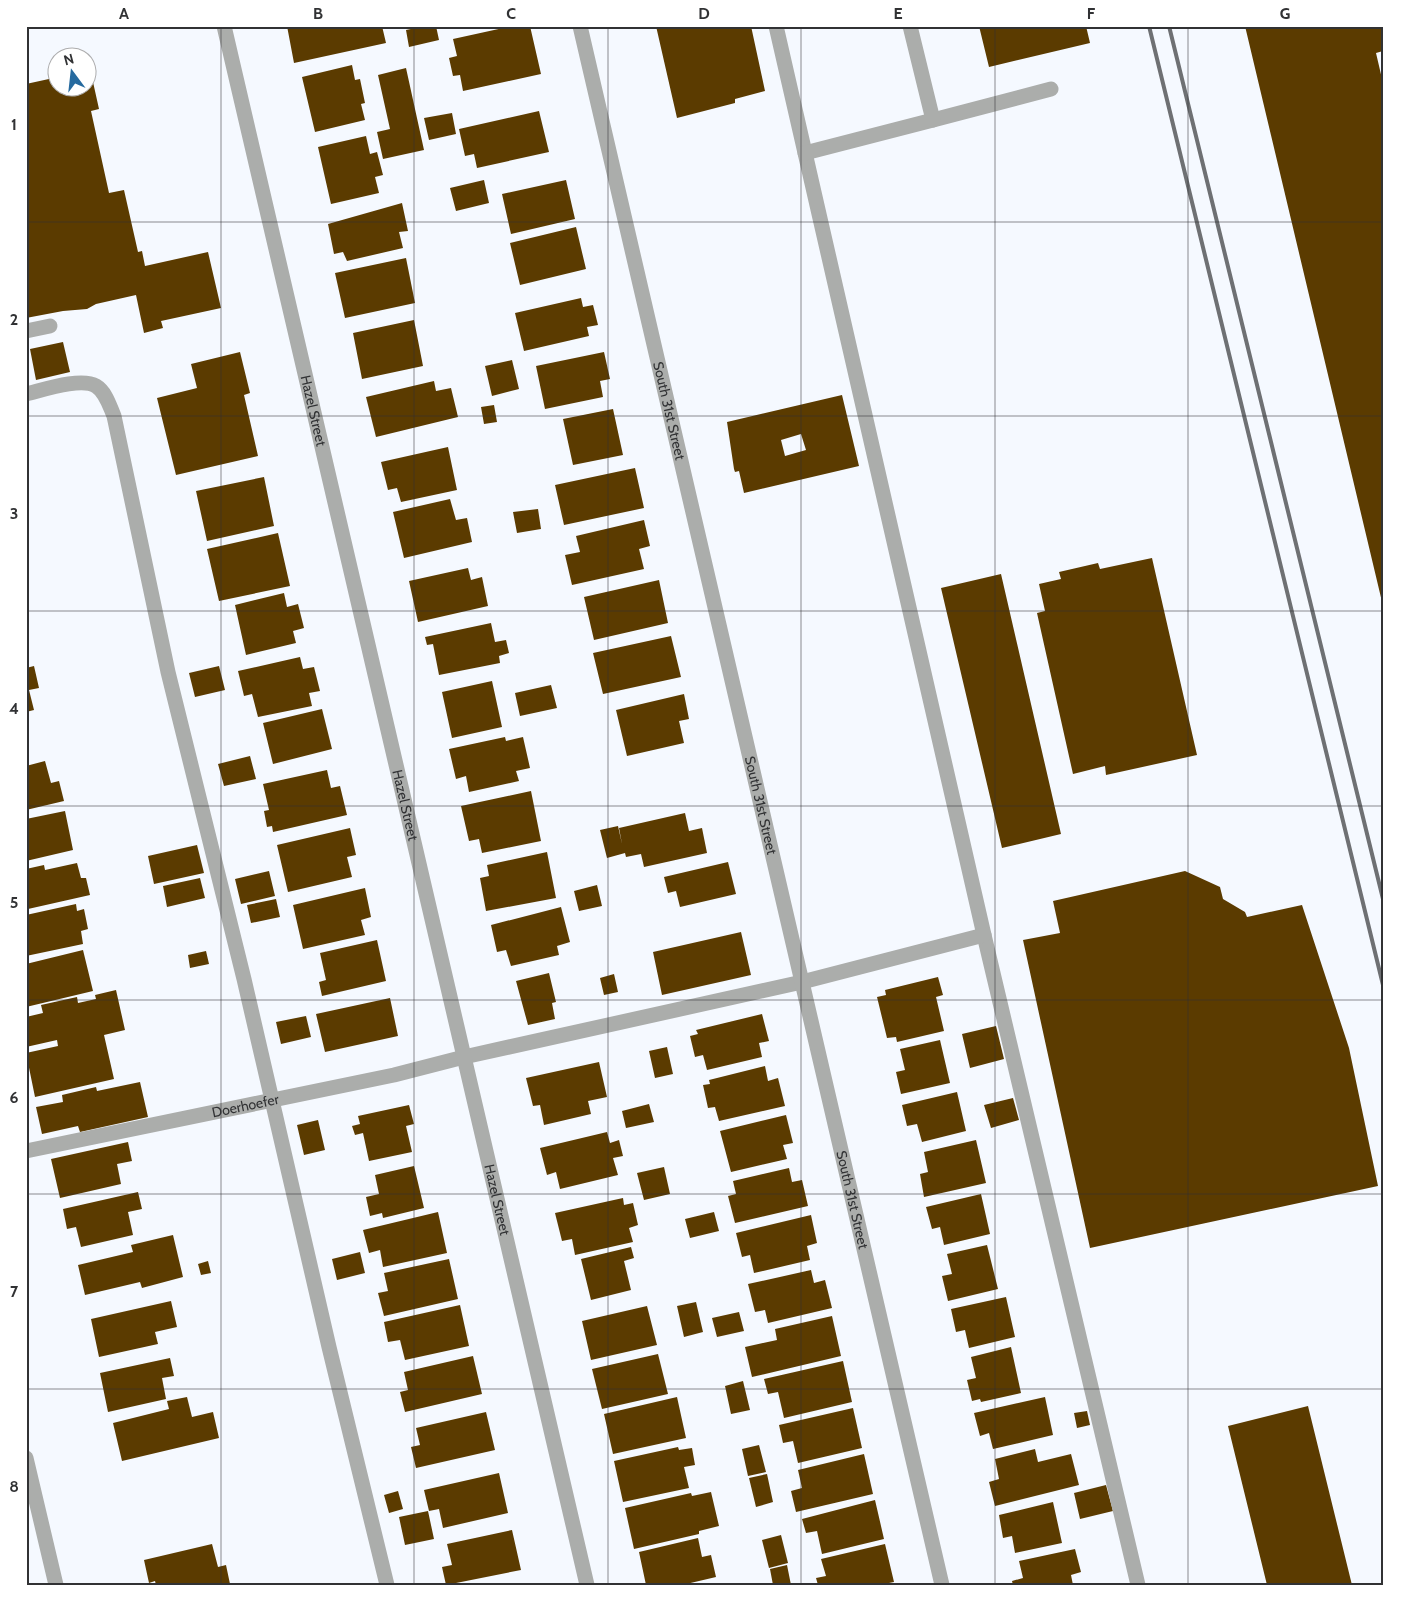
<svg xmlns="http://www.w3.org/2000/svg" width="1409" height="1611" font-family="Cabin,sans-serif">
	<rect width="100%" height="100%" fill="#f5f9ff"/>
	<path fill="#5b3b00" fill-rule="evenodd" d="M287,26H382L386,43L294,63Z
		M425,26H436L439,40L409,47L406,30Z
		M512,26H530L541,74L463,91L460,75L453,76L449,58L457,56L453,39Z
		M656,26H751L765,91L735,99V103L677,118Z
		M979,26H1086L1090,43L989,67Z
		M1245,26H1383V51L1376,53L1383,83V606Z
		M352,65L355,80L360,79L365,103L361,104L365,120L315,132L302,77Z
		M406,68L424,150L383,159L377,132L390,129L378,75Z
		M58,77V88H88V84L93,82L99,109L91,111L109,193L124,190L138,252L142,251L145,266L208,252L221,308L161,321L163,328L144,333L136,295L96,304L87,309L63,311L26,318V84Z
		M539,111L549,152L477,168L474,154L465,156L459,129Z
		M452,113L456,134L429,140L424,118Z
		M366,136L370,154L377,152L383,175L375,177L379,193L331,204L318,147Z
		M484,180L489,203L456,211L450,188Z
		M566,180L575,219L511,234L502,194Z
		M402,203L408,231L399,232L403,248L347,261L343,252L334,254L328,224Z
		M576,227L586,269L520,285L510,243Z
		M406,258L415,303L345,318L335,273Z
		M581,298L583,307L593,305L598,325L587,327L589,336L524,351L515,313Z
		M414,320L423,366L362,379L353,333Z
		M63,342L70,372L36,380L30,349Z
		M240,352L250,393L244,395L258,456L176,475L157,398L197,388L191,364Z
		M604,352L610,379L600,381L603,397L545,409L536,366Z
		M512,360L519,389L492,396L485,366Z
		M434,381L436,391L451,388L458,417L376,437L366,397Z
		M842,395L859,466L744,493L739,471L735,472L734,469L727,422ZM801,434L806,450L785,456L781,440Z
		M494,405L497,422L484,424L481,407Z
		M613,409L623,455L573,465L563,419Z
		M448,447L457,490L401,502L397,488L388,490L381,462Z
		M635,468L644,508L564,525L555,485Z
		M264,477L274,526L207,541L196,491Z
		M450,499L456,520L467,518L472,542L404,558L393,512Z
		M538,509L541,529L517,533L513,512Z
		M644,520L650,546L639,549L644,569L572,585L565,555L580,552L576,536Z
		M278,533L290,586L219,601L207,549Z
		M1152,558L1197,755L1106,775L1105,766L1073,774L1037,613L1045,611L1039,584L1061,579L1059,572L1098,563L1100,569Z
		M468,568L471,580L482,577L488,606L418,622L409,581Z
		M1001,574L1061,834L1002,848L941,588Z
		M659,580L668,623L594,640L584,597Z
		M284,593L287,607L298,604L304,628L293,631L296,643L246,655L235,605Z
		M491,623L495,642L506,640L509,653L499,656L500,663L439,675L433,644L427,645L425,637Z
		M671,636L681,677L603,694L593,653Z
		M300,657L303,669L314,667L320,691L309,693L312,706L258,717L252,694L244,696L238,671Z
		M34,666L39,688L29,690L34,710L26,712V668Z
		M219,666L225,690L195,697L189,673Z
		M492,681L502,727L452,738L442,692Z
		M551,685L557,708L520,716L515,693Z
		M684,694L689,719L679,721L684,743L627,756L616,710Z
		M322,709L332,749L273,764L263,723Z
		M505,737L506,741L523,737L530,768L516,771L519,781L469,792L466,776L456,779L449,749Z
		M250,756L256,779L224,786L218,764Z
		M45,761L51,783L59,781L64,801L26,810V766Z
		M327,770L331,788L340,786L347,815L273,832L272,826L267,827L264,811L269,810L263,784Z
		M531,791L541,841L482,853L479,839L469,841L461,806Z
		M65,811L73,850L26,861V819Z
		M685,813L689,831L702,828L707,853L644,867L641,854L626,857L625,853L607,858L600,830L618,826L622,844L619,828Z
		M350,828L356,855L347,857L352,877L288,892L277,845Z
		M197,845L204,873L154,884L148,856Z
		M547,852L556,898L486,911L480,878L489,876L487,865Z
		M728,862L736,894L680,907L676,891L668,893L664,877Z
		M77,863L81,878H86L90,895L28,909L26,869L44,865L45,870Z
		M269,871L275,896L241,904L235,879Z
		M1185,871L1220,887L1223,899L1245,912L1247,917L1302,905L1349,1048L1378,1186L1090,1248L1023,940L1060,933L1053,901Z
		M200,878L205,898L167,907L163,886Z
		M597,885L602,906L579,911L574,891Z
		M365,888L371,917L361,920L365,935L303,949L293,905Z
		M276,899L280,917L251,923L247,905Z
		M76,904L77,911L84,909L88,929L81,931L83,944L26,956V915Z
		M561,907L570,942L557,946L559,955L511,966L506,950L497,952L491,925Z
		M741,932L751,975L662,995L653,952Z
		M377,940L386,981L322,996L319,982L326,980L320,953Z
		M83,950L93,991L26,1007V964Z
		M206,951L209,964L190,968L188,955Z
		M549,973L556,1002L552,1003L555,1019L528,1025L516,981Z
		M614,974L618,992L604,995L600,978Z
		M938,977L943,995L936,997L944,1031L897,1042L896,1037L887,1038L877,997L886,995L885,990Z
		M116,990L125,1030L104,1035L114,1079L35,1097L26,1053L58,1046L57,1040L26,1047V1017L43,1013L41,1005L77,997L78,1003L96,999L95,995Z
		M390,998L398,1036L325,1052L316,1014Z
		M762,1014L769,1041L759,1043L762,1057L707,1070L703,1055L695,1057L690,1036L698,1034L696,1030Z
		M306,1016L311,1037L281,1044L276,1022Z
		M996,1026L1004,1059L970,1068L962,1034Z
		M940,1040L950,1083L901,1094L896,1072L905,1070L900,1049Z
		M667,1047L673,1074L655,1078L649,1051Z
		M599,1062L607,1097L588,1101L591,1114L544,1125L540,1105L533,1106L526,1078Z
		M765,1066L768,1081L778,1078L785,1106L719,1121L715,1107L708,1108L703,1085L710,1084L709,1080Z
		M140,1082L148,1117L80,1132L78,1126L42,1134L36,1107L63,1102L62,1095L96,1087L97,1091Z
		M957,1092L966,1131L922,1142L917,1124L907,1126L902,1105Z
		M1013,1098L1019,1120L991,1128L984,1105Z
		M649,1104L654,1122L626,1128L622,1111Z
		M409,1105L414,1124L406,1126L412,1152L369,1161L363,1133L355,1135L352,1126L360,1124L358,1116Z
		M786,1115L793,1143L783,1145L787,1159L731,1172L720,1131Z
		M318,1120L325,1150L304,1155L297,1125Z
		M607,1132L610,1143L619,1140L623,1156L613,1158L618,1175L560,1189L556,1172L547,1175L540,1148Z
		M976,1140L986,1183L924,1197L920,1174L928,1172L924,1152Z
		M128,1142L132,1161L117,1164L121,1184L60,1198L51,1159Z
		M414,1166L424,1208L383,1218L382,1213L370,1216L366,1197L379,1194L375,1175Z
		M664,1167L670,1194L644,1200L637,1173Z
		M789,1168L792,1182L802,1180L808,1206L735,1223L728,1196L736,1194L733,1181Z
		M138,1192L142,1209L128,1212L133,1235L81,1247L76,1227L67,1229L63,1209Z
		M981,1194L990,1234L944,1245L940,1227L932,1229L926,1207Z
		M623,1198L624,1205L633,1203L638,1225L629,1228L633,1242L575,1255L572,1239L562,1241L555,1213Z
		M438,1212L447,1253L383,1267L380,1250L369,1253L363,1230Z
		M714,1212L719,1231L690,1238L685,1219Z
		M811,1215L817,1243L807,1246L810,1260L754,1273L750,1255L742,1257L736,1233Z
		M173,1235L183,1277L142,1288L140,1282L85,1295L78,1265L133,1252L131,1245Z
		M987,1245L998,1289L948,1301L942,1276L952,1274L947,1254Z
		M631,1247L634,1258L624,1261L631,1290L591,1300L581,1259Z
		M360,1252L365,1273L337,1280L332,1259Z
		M449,1259L458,1299L384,1316L378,1293L388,1291L384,1273Z
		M208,1261L211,1273L201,1275L198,1264Z
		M811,1270L814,1283L825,1280L832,1308L768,1323L765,1310L755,1312L748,1284Z
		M1006,1297L1015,1337L969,1348L965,1330L956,1332L951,1309Z
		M171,1301L177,1327L155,1332L158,1344L99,1357L91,1319Z
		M696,1302L703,1332L684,1337L677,1306Z
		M460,1305L469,1346L405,1360L400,1340L388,1342L384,1322Z
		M647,1306L657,1345L591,1360L582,1321Z
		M739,1312L744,1331L717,1337L712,1318Z
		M832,1316L841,1356L752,1377L745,1347L777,1340L775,1329Z
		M1011,1347L1021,1393L981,1402L980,1399L972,1401L967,1380L976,1378L971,1357Z
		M658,1354L668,1394L602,1409L592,1369Z
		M473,1356L482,1394L405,1412L400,1392L408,1390L404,1372Z
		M170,1358L174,1376L162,1378L166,1399L108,1412L100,1373Z
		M843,1361L852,1402L784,1418L778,1392L768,1394L764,1379Z
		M743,1381L750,1410L731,1414L725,1386Z
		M187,1397L192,1417L213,1412L219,1438L122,1461L113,1423L169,1409L167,1401Z
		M677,1397L686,1438L613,1454L604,1414Z
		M1045,1397L1053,1435L993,1449L989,1433L980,1436L974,1413Z
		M1308,1406L1352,1585H1267L1228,1426Z
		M853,1408L862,1448L798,1463L793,1441L783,1443L779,1425Z
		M1087,1411L1090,1425L1077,1428L1074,1413Z
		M486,1412L495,1450L416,1468L411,1447L420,1445L416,1428Z
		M759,1445L766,1472L748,1476L742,1449Z
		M678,1447L679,1450L692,1448L695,1465L684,1467L689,1488L623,1502L614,1461Z
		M1035,1449L1038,1462L1071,1454L1079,1485L995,1506L989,1482L999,1479L995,1459Z
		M864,1454L873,1494L796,1512L791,1491L802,1488L798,1470Z
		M499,1473L508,1513L443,1528L439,1509L429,1511L424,1490Z
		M767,1474L773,1502L756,1507L749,1478Z
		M1106,1485L1113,1511L1080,1519L1074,1493Z
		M398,1491L403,1509L389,1513L384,1495Z
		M711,1492L719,1526L699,1531V1534L634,1549L625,1508L691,1493L692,1496Z
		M875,1500L884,1539L822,1554L817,1531L806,1533L802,1519Z
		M1053,1502L1062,1543L1015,1553L1012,1536L1003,1538L999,1515Z
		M428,1511L434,1539L405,1545L399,1517Z
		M512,1530L521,1570L446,1585L442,1567L452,1565L447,1544Z
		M781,1535L788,1563L769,1568L762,1540Z
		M698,1538L702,1557L711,1555L716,1577L682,1585H646L639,1552Z
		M212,1544L218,1567L226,1565L230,1584L156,1585L155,1581L149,1583L144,1560Z
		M885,1544L894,1582L879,1585H818L816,1578L826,1576L821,1559Z
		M1075,1549L1081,1572L1071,1575L1073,1585H1013L1012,1581L1023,1578L1019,1561Z
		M787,1565L791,1585H773L770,1569Z"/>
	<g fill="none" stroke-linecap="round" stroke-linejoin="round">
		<g stroke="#abadab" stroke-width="15">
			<path d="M776,26L984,935L1138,1585"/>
			<path d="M933,120L1051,89"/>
			<path d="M805,153L933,120L910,26"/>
			<path d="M26,331L50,326"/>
			<path d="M26,394C43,390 81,377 96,386C106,392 110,407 114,416L168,672L244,979L329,1347L387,1585"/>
			<path id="s1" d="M26,1151L394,1075L464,1057L802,982L984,935"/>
		</g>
		<g stroke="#abadab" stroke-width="15">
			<path id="s2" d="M224,26L587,1585"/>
			<path id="s3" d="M580,26L942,1585"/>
			<path d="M26,1458L56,1585"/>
		</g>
		<path stroke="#6e7073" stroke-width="4" d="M1149,26L1383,985
			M1169,26L1383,899"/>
	</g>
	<path fill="none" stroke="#313234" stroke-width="1" stroke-opacity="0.55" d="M221,26V1585M414,26V1585M608,26V1585M801,26V1585M995,26V1585M1188,26V1585M26,222H1383M26,416H1383M26,611H1383M26,806H1383M26,1000H1383M26,1194H1383M26,1389H1383"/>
	<g text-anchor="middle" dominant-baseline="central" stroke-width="5" stroke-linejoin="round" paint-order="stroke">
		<g font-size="14" fill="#313234" stroke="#fff">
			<text stroke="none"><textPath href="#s2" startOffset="395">Hazel Street</textPath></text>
			<text stroke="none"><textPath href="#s3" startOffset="395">South 31st Street</textPath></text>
			<text stroke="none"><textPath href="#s2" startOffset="800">Hazel Street</textPath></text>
			<text stroke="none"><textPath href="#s3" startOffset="800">South 31st Street</textPath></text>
			<text stroke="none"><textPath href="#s1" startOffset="224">Doerhoefer</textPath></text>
			<text stroke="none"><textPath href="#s2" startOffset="1205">Hazel Street</textPath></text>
			<text stroke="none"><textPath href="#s3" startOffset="1205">South 31st Street</textPath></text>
		</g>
	</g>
	<rect width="1409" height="1611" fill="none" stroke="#ffffff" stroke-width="55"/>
	<g transform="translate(72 72) rotate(345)"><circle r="24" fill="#ffffff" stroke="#adadae"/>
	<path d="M0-4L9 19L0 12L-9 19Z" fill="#266a9f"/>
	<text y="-8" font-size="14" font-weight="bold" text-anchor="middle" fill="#313234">N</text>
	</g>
	<rect x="28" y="28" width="1354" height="1556" fill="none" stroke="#313234" stroke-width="2"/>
	<g font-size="16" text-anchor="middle" font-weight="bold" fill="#313234">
		<text x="124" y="19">A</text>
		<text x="318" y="19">B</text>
		<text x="511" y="19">C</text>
		<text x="704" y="19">D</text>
		<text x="898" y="19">E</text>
		<text x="1091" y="19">F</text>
		<text x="1285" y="19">G</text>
		<text x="14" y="130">1</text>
		<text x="14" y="325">2</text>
		<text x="14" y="519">3</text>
		<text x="14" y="714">4</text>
		<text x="14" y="908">5</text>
		<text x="14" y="1103">6</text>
		<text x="14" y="1297">7</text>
		<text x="14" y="1492">8</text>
	</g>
</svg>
